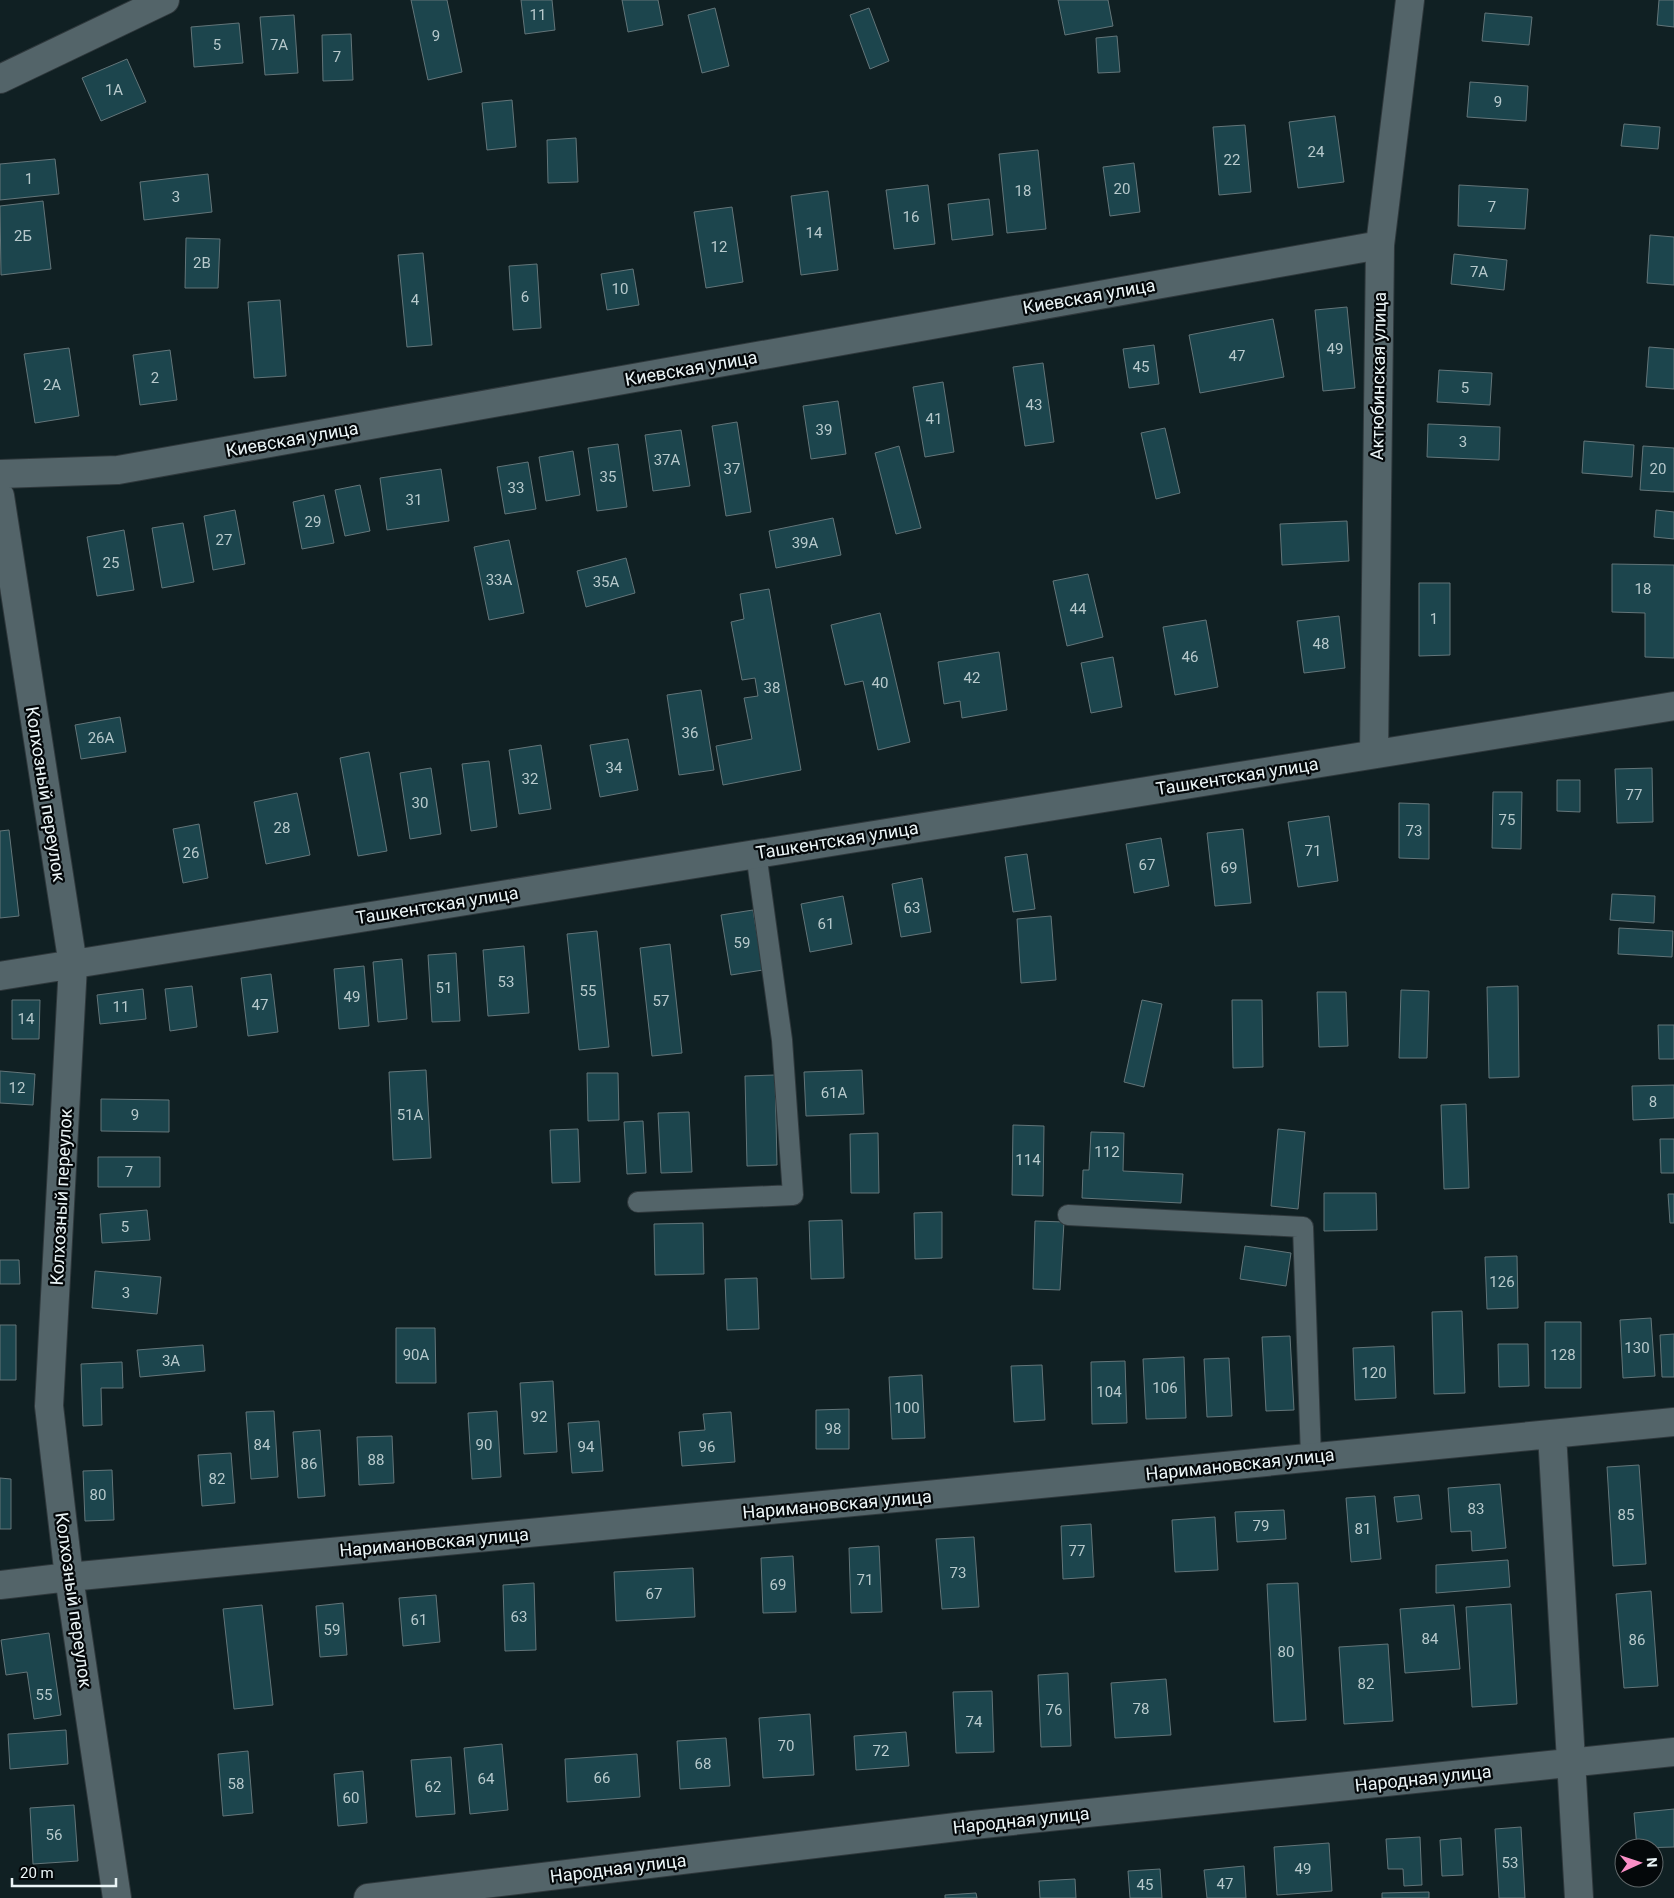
<svg xmlns="http://www.w3.org/2000/svg" width="1674" height="1898" font-family="Roboto,sans-serif">
	<rect width="100%" height="100%" fill="#102023"/>
	<path fill="#1c454d" stroke="#637579" d="M411,0H447L462,72L428,80Z
		M521,0H552L555,30L525,34Z
		M622,0H658L663,25L628,32Z
		M1058,0H1108L1113,26L1065,35Z
		M1659,0H1674V27L1657,25Z
		M715,8L729,66L702,73L688,15Z
		M869,8L889,61L870,69L850,15Z
		M1485,13L1532,17L1529,45L1482,41Z
		M294,15L298,73L265,75L260,17Z
		M239,23L243,63L194,67L191,27Z
		M351,34L353,80L323,81L322,35Z
		M1117,36L1120,72L1098,73L1096,38Z
		M127,59L146,102L101,121L82,78Z
		M1470,82L1528,86L1526,121L1467,117Z
		M512,100L516,147L487,150L482,103Z
		M1335,116L1344,182L1298,188L1289,122Z
		M1624,124L1660,127L1658,149L1621,146Z
		M1245,125L1251,192L1219,195L1213,127Z
		M576,138L578,182L548,183L547,140Z
		M1038,150L1046,229L1007,233L999,154Z
		M55,159L59,194L0,200V164Z
		M1134,163L1140,212L1110,216L1103,167Z
		M208,174L212,212L144,220L140,182Z
		M928,185L935,244L894,249L886,190Z
		M1459,185L1528,189L1525,229L1458,226Z
		M828,191L838,270L801,275L791,196Z
		M989,199L993,235L952,240L948,204Z
		M43,201L51,269L1,275L0,206Z
		M732,207L743,282L706,288L694,212Z
		M1650,235L1674,237V285L1647,283Z
		M186,238L220,239L218,288H185Z
		M423,253L432,345L407,347L398,255Z
		M1454,254L1507,260L1504,290L1451,284Z
		M537,264L541,328L513,330L509,266Z
		M633,269L639,305L607,310L601,274Z
		M280,300L286,376L254,378L248,302Z
		M1347,307L1355,388L1323,391L1315,310Z
		M1273,319L1284,377L1200,393L1189,335Z
		M1154,345L1159,384L1129,388L1123,349Z
		M1649,347L1674,349V389L1646,387Z
		M69,348L79,416L35,423L24,354Z
		M170,350L177,400L140,405L133,355Z
		M1043,363L1054,442L1025,446L1013,367Z
		M1439,370L1492,373L1490,405L1437,402Z
		M943,382L954,452L925,457L913,387Z
		M838,401L846,454L811,459L803,406Z
		M737,422L751,512L726,516L712,426Z
		M1428,424L1500,427L1499,460L1427,457Z
		M1165,428L1180,493L1156,499L1141,433Z
		M681,430L690,486L653,491L645,435Z
		M1584,441L1634,445L1632,477L1582,473Z
		M618,444L627,507L597,511L588,448Z
		M899,446L921,528L896,534L875,453Z
		M1643,446L1674,448V492L1640,490Z
		M573,451L580,495L546,501L539,457Z
		M528,462L536,509L505,514L497,467Z
		M441,469L449,521L387,530L380,478Z
		M360,485L370,531L345,536L335,490Z
		M324,495L334,543L302,549L293,502Z
		M235,510L245,564L213,570L204,516Z
		M1656,510L1674,512V539L1654,537Z
		M833,518L841,555L776,568L769,531Z
		M1347,521L1349,561L1282,565L1280,524Z
		M183,523L194,582L162,588L152,528Z
		M124,530L134,590L97,596L87,537Z
		M509,540L524,613L489,620L474,547Z
		M626,558L635,593L586,607L577,571Z
		M1612,564L1674,565V658L1645,657V613L1612,612Z
		M1088,574L1103,637L1067,646L1053,581Z
		M1419,583H1450V655L1419,656Z
		M769,589L801,770L723,785L716,746L752,739L744,698L758,696L755,678L742,680L731,622L744,619L740,594Z
		M880,613L910,742L878,750L863,681L845,685L831,625Z
		M1339,616L1345,668L1304,673L1297,621Z
		M1206,620L1218,687L1175,695L1163,627Z
		M999,652L1007,710L962,718L960,701L944,704L938,662Z
		M1113,657L1122,707L1091,713L1081,663Z
		M701,690L714,770L679,775L667,695Z
		M120,717L126,752L81,759L75,725Z
		M628,739L638,790L600,797L590,745Z
		M541,745L551,809L519,814L509,750Z
		M369,752L387,851L358,856L340,758Z
		M489,761L497,827L471,831L462,764Z
		M431,768L441,834L410,839L400,773Z
		M1652,768L1653,822L1617,823L1615,769Z
		M1557,780H1580V812L1557,811Z
		M1493,792H1522L1521,849L1492,848Z
		M297,793L310,855L266,864L254,802Z
		M1399,803L1429,804V859L1399,858Z
		M1329,816L1338,881L1298,887L1288,822Z
		M199,824L208,878L183,883L173,829Z
		M1243,829L1251,903L1215,906L1207,833Z
		M9,830L19,916L0,918V831Z
		M1161,838L1169,886L1134,893L1126,844Z
		M1027,854L1035,909L1013,912L1005,857Z
		M922,878L931,932L901,937L892,884Z
		M1612,894L1655,896L1654,923L1610,920Z
		M843,896L852,944L810,952L801,904Z
		M753,910L763,970L731,975L721,915Z
		M1051,916L1056,980L1021,983L1017,919Z
		M1619,928L1673,931L1672,957L1618,954Z
		M597,931L609,1047L579,1050L567,934Z
		M670,944L682,1053L652,1056L640,948Z
		M524,946L529,1013L488,1016L483,950Z
		M456,953L460,1021L432,1022L428,955Z
		M402,959L407,1019L378,1022L373,962Z
		M364,966L369,1026L339,1029L334,969Z
		M271,974L278,1032L248,1036L241,978Z
		M192,986L197,1027L170,1031L165,989Z
		M1518,986L1519,1077L1489,1078L1487,987Z
		M143,989L146,1019L100,1024L97,995Z
		M1401,990L1429,991L1427,1058H1399Z
		M1317,992H1346L1348,1046L1319,1047Z
		M12,1000H40L39,1039H12Z
		M1142,1000L1162,1004L1144,1087L1124,1082Z
		M1232,1000H1262L1263,1067L1233,1068Z
		M1658,1025H1674V1059H1659Z
		M426,1070L431,1158L393,1160L389,1072Z
		M862,1070L864,1114L806,1116L804,1072Z
		M0,1071L35,1074L33,1105L0,1103Z
		M587,1073H618L619,1120L588,1121Z
		M775,1075L777,1165L747,1166L745,1076Z
		M1674,1085V1118L1633,1120L1632,1086Z
		M101,1099L169,1100V1132L101,1131Z
		M1466,1104L1469,1188L1444,1189L1441,1105Z
		M689,1112L692,1172L661,1173L658,1113Z
		M643,1121L646,1173L627,1174L624,1122Z
		M1013,1125L1044,1126L1043,1196L1012,1195Z
		M578,1129L580,1182L552,1183L550,1130Z
		M1278,1129L1305,1132L1298,1209L1271,1206Z
		M1091,1132L1124,1133L1123,1171L1183,1174L1181,1203L1082,1198L1083,1170H1089Z
		M878,1133L879,1193H851L850,1134Z
		M1660,1139H1674V1173H1661Z
		M98,1157H160V1187H98Z
		M1324,1193H1376L1377,1230L1324,1231Z
		M1668,1194H1674V1223H1670Z
		M147,1210L150,1240L102,1243L100,1214Z
		M942,1212V1258L915,1259L914,1213Z
		M842,1220L844,1278L811,1279L809,1221Z
		M1035,1221L1064,1222L1060,1290L1033,1289Z
		M703,1223L704,1274L655,1275L654,1224Z
		M1245,1246L1291,1253L1286,1286L1240,1279Z
		M1517,1256L1518,1308L1487,1309L1485,1257Z
		M0,1260H19L20,1284H0Z
		M95,1271L161,1277L157,1314L92,1308Z
		M757,1278L759,1329L727,1330L725,1279Z
		M1462,1311L1465,1393L1434,1394L1432,1312Z
		M1651,1318L1655,1376L1623,1378L1620,1320Z
		M1545,1322H1581V1388H1545Z
		M0,1325H16V1380H0Z
		M396,1328H435L436,1383H396Z
		M1674,1334V1377H1662L1660,1335Z
		M1290,1336L1294,1410L1266,1411L1262,1337Z
		M1498,1344H1528L1529,1386L1499,1387Z
		M203,1345L205,1371L140,1377L137,1350Z
		M1394,1346L1396,1398L1355,1400L1353,1348Z
		M1184,1357L1186,1418L1146,1419L1143,1359Z
		M1229,1358L1232,1416L1207,1417L1204,1359Z
		M1125,1361L1127,1423L1092,1424L1091,1362Z
		M122,1362L123,1388H101L102,1425L83,1426L81,1364Z
		M1042,1365L1045,1420L1014,1422L1011,1366Z
		M922,1375L925,1438L892,1439L889,1377Z
		M553,1381L557,1452L524,1454L520,1383Z
		M849,1409V1449H816V1410Z
		M274,1411L278,1477L251,1479L246,1412Z
		M497,1411L501,1477L472,1479L468,1413Z
		M731,1412L735,1462L682,1466L679,1432L705,1430L703,1414Z
		M599,1421L603,1471L572,1473L568,1423Z
		M320,1430L325,1496L298,1498L293,1432Z
		M392,1436L394,1483L359,1485L357,1437Z
		M231,1453L235,1503L202,1506L198,1455Z
		M1639,1465L1646,1564L1613,1566L1607,1467Z
		M112,1470L114,1520L85,1521L83,1471Z
		M0,1478L11,1479V1529H0Z
		M1500,1484L1506,1548L1472,1551L1471,1531L1451,1532L1448,1488Z
		M1419,1495L1422,1519L1397,1522L1394,1497Z
		M1375,1496L1381,1559L1351,1562L1346,1498Z
		M1284,1510L1286,1539L1237,1542L1235,1512Z
		M1215,1517L1218,1570L1175,1572L1172,1520Z
		M1091,1524L1094,1577L1063,1579L1061,1526Z
		M974,1537L979,1607L942,1609L936,1539Z
		M879,1546L882,1612L851,1613L849,1548Z
		M793,1556L796,1612L763,1613L761,1558Z
		M1508,1560L1510,1587L1436,1593V1565Z
		M693,1568L695,1617L616,1621L614,1572Z
		M534,1583L536,1650L505,1651L503,1585Z
		M1298,1583L1306,1720L1274,1722L1267,1584Z
		M1651,1591L1658,1686L1624,1688L1616,1594Z
		M436,1595L440,1642L403,1646L399,1598Z
		M343,1603L347,1655L320,1657L316,1606Z
		M1511,1604L1517,1704L1472,1707L1466,1607Z
		M262,1605L273,1705L234,1709L223,1609Z
		M1454,1605L1460,1669L1405,1673L1400,1609Z
		M49,1633L61,1715L34,1719L27,1672L6,1675L1,1640Z
		M1388,1644L1393,1721L1344,1724L1339,1647Z
		M1068,1673L1071,1746L1041,1747L1038,1675Z
		M1166,1679L1171,1735L1115,1738L1111,1683Z
		M992,1691L994,1752L956,1753L953,1692Z
		M810,1714L814,1775L763,1778L759,1718Z
		M66,1730L68,1764L10,1769L8,1734Z
		M906,1732L909,1766L856,1770L854,1736Z
		M726,1738L730,1786L680,1789L677,1741Z
		M502,1744L508,1810L470,1814L464,1748Z
		M248,1751L253,1813L223,1816L218,1754Z
		M637,1754L640,1797L567,1802L565,1759Z
		M451,1757L455,1814L416,1817L411,1760Z
		M363,1771L367,1823L338,1826L334,1774Z
		M74,1805L78,1861L33,1864L30,1808Z
		M1674,1809V1847L1637,1848L1634,1813Z
		M1521,1827L1525,1898H1499L1495,1829Z
		M1420,1837L1422,1885L1404,1886L1403,1869H1388L1386,1839Z
		M1461,1838L1463,1875L1442,1876L1440,1840Z
		M1329,1843L1332,1891L1277,1895L1274,1847Z
		M1244,1866L1246,1898H1207L1204,1870Z
		M1160,1869L1162,1898H1130L1128,1871Z
		M1075,1879L1076,1898H1040L1039,1881Z
		M1429,1892V1898H1382V1893Z
		M976,1893L977,1898H945V1895Z"/>
	<g fill="none" stroke-linecap="round" stroke-linejoin="round">
		<defs>
			<path id="service" d="M638,1202L793,1195L782,1040L756,853
				M1068,1215L1303,1227L1311,1457"/>
			<path id="minor" d="M0,79L165,0
				M0,474L118,470L1380,245
				M0,496L73,965L49,1406L69,1577L117,1898
				M1374,754L1380,245L1410,0
				M0,976L1674,706
				M1552,1434L1579,1898
				M0,1585L69,1577L948,1493L1674,1422
				M368,1898L973,1825L1674,1752"/>
		</defs>
		<use href="#service" stroke="#2f383c" stroke-width="22"/>
		<use href="#minor" stroke="#2f383c" stroke-width="30"/>
		<use href="#service" stroke="#536469" stroke-width="20"/>
		<use href="#minor" stroke="#536469" stroke-width="28"/>
	</g>
	<g text-anchor="middle" dominant-baseline="central" stroke-width="4.5" stroke-linejoin="round" paint-order="stroke">
		<g font-size="15" fill="#b7c9cc">
			<text x="538" y="15">11</text>
			<text x="436" y="36">9</text>
			<text x="217" y="45">5</text>
			<text x="279" y="45">7А</text>
			<text x="337" y="57">7</text>
			<text x="114" y="90">1А</text>
			<text x="1498" y="102">9</text>
			<text x="1316" y="152">24</text>
			<text x="1232" y="160">22</text>
			<text x="29" y="179">1</text>
			<text x="1122" y="189">20</text>
			<text x="1023" y="191">18</text>
			<text x="176" y="197">3</text>
			<text x="1492" y="207">7</text>
			<text x="911" y="217">16</text>
			<text x="814" y="233">14</text>
			<text x="23" y="236">2Б</text>
			<text x="719" y="247">12</text>
			<text x="202" y="263">2В</text>
			<text x="1479" y="272">7А</text>
			<text x="620" y="289">10</text>
			<text x="525" y="297">6</text>
			<text x="415" y="300">4</text>
			<text x="1335" y="349">49</text>
			<text x="1237" y="356">47</text>
			<text x="1141" y="367">45</text>
			<text x="155" y="378">2</text>
			<text x="52" y="385">2А</text>
			<text x="1465" y="388">5</text>
			<text x="1034" y="405">43</text>
			<text x="934" y="419">41</text>
			<text x="824" y="430">39</text>
			<text x="1463" y="442">3</text>
			<text x="667" y="460">37А</text>
			<text x="732" y="469">37</text>
			<text x="1658" y="469">20</text>
			<text x="608" y="477">35</text>
			<text x="516" y="488">33</text>
			<text x="414" y="500">31</text>
			<text x="313" y="522">29</text>
			<text x="224" y="540">27</text>
			<text x="805" y="543">39А</text>
			<text x="111" y="563">25</text>
			<text x="499" y="580">33А</text>
			<text x="606" y="582">35А</text>
			<text x="1643" y="589">18</text>
			<text x="1078" y="609">44</text>
			<text x="1434" y="619">1</text>
			<text x="1321" y="644">48</text>
			<text x="1190" y="657">46</text>
			<text x="972" y="678">42</text>
			<text x="880" y="683">40</text>
			<text x="772" y="688">38</text>
			<text x="690" y="733">36</text>
			<text x="101" y="738">26А</text>
			<text x="614" y="768">34</text>
			<text x="530" y="779">32</text>
			<text x="1634" y="795">77</text>
			<text x="420" y="803">30</text>
			<text x="1507" y="820">75</text>
			<text x="282" y="828">28</text>
			<text x="1414" y="831">73</text>
			<text x="1313" y="851">71</text>
			<text x="191" y="853">26</text>
			<text x="1147" y="865">67</text>
			<text x="1229" y="868">69</text>
			<text x="912" y="908">63</text>
			<text x="826" y="924">61</text>
			<text x="742" y="943">59</text>
			<text x="506" y="982">53</text>
			<text x="444" y="988">51</text>
			<text x="588" y="991">55</text>
			<text x="352" y="997">49</text>
			<text x="661" y="1001">57</text>
			<text x="260" y="1005">47</text>
			<text x="121" y="1007">11</text>
			<text x="26" y="1019">14</text>
			<text x="17" y="1088">12</text>
			<text x="834" y="1093">61А</text>
			<text x="1653" y="1102">8</text>
			<text x="135" y="1115">9</text>
			<text x="410" y="1115">51А</text>
			<text x="1107" y="1152">112</text>
			<text x="1028" y="1160">114</text>
			<text x="129" y="1172">7</text>
			<text x="125" y="1227">5</text>
			<text x="1502" y="1282">126</text>
			<text x="126" y="1293">3</text>
			<text x="1637" y="1348">130</text>
			<text x="416" y="1355">90А</text>
			<text x="1563" y="1355">128</text>
			<text x="171" y="1361">3А</text>
			<text x="1374" y="1373">120</text>
			<text x="1165" y="1388">106</text>
			<text x="1109" y="1392">104</text>
			<text x="907" y="1408">100</text>
			<text x="539" y="1417">92</text>
			<text x="833" y="1429">98</text>
			<text x="262" y="1445">84</text>
			<text x="484" y="1445">90</text>
			<text x="586" y="1447">94</text>
			<text x="707" y="1447">96</text>
			<text x="376" y="1460">88</text>
			<text x="309" y="1464">86</text>
			<text x="217" y="1479">82</text>
			<text x="98" y="1495">80</text>
			<text x="1476" y="1509">83</text>
			<text x="1626" y="1515">85</text>
			<text x="1261" y="1526">79</text>
			<text x="1363" y="1529">81</text>
			<text x="1077" y="1551">77</text>
			<text x="958" y="1573">73</text>
			<text x="865" y="1580">71</text>
			<text x="778" y="1585">69</text>
			<text x="654" y="1594">67</text>
			<text x="519" y="1617">63</text>
			<text x="419" y="1620">61</text>
			<text x="332" y="1630">59</text>
			<text x="1430" y="1639">84</text>
			<text x="1637" y="1640">86</text>
			<text x="1286" y="1652">80</text>
			<text x="1366" y="1684">82</text>
			<text x="44" y="1695">55</text>
			<text x="1141" y="1709">78</text>
			<text x="1054" y="1710">76</text>
			<text x="974" y="1722">74</text>
			<text x="786" y="1746">70</text>
			<text x="881" y="1751">72</text>
			<text x="703" y="1764">68</text>
			<text x="602" y="1778">66</text>
			<text x="486" y="1779">64</text>
			<text x="236" y="1784">58</text>
			<text x="433" y="1787">62</text>
			<text x="351" y="1798">60</text>
			<text x="54" y="1835">56</text>
			<text x="1510" y="1863">53</text>
			<text x="1303" y="1869">49</text>
			<text x="1225" y="1884">47</text>
			<text x="1145" y="1885">45</text>
		</g>
		<g font-size="18" fill="#ebf5f7" stroke="#04080a">
			<text transform="translate(1089 296) rotate(-10)">Киевская улица</text>
			<text transform="translate(691 368) rotate(-10)">Киевская улица</text>
			<text transform="translate(1378 376) rotate(-89)">Актюбинская улица</text>
			<text transform="translate(292 439) rotate(-10)">Киевская улица</text>
			<text transform="translate(1237 776) rotate(-9)">Ташкентская улица</text>
			<text transform="translate(46 794) rotate(81)">Колхозный переулок</text>
			<text transform="translate(837 840) rotate(-9)">Ташкентская улица</text>
			<text transform="translate(437 905) rotate(-9)">Ташкентская улица</text>
			<text transform="translate(61 1197) rotate(-87)">Колхозный переулок</text>
			<text transform="translate(1240 1464) rotate(-6)">Наримановская улица</text>
			<text transform="translate(837 1504) rotate(-5)">Наримановская улица</text>
			<text transform="translate(434 1542) rotate(-5)">Наримановская улица</text>
			<text transform="translate(74 1600) rotate(82)">Колхозный переулок</text>
			<text transform="translate(1423 1778) rotate(-6)">Народная улица</text>
			<text transform="translate(1021 1820) rotate(-6)">Народная улица</text>
			<text transform="translate(618 1868) rotate(-7)">Народная улица</text>
		</g>
	</g>
	<g transform="translate(1639 1863) rotate(87)"><circle r="24" fill="#04080a" stroke="#606769"/>
	<path d="M0-4L9 19L0 12L-9 19Z" fill="#fa8fc7"/>
	<text y="-8" font-size="14" font-weight="bold" text-anchor="middle" fill="#ebf5f7">N</text>
	</g>
	<path d="M12 1878v8h104v-8" fill="none" stroke="#ebf5f7" stroke-width="2.5"/>
	<text x="20" y="1878" font-size="15" fill="#ebf5f7" stroke="#04080a" stroke-width="4" paint-order="stroke">20 m</text>
</svg>
